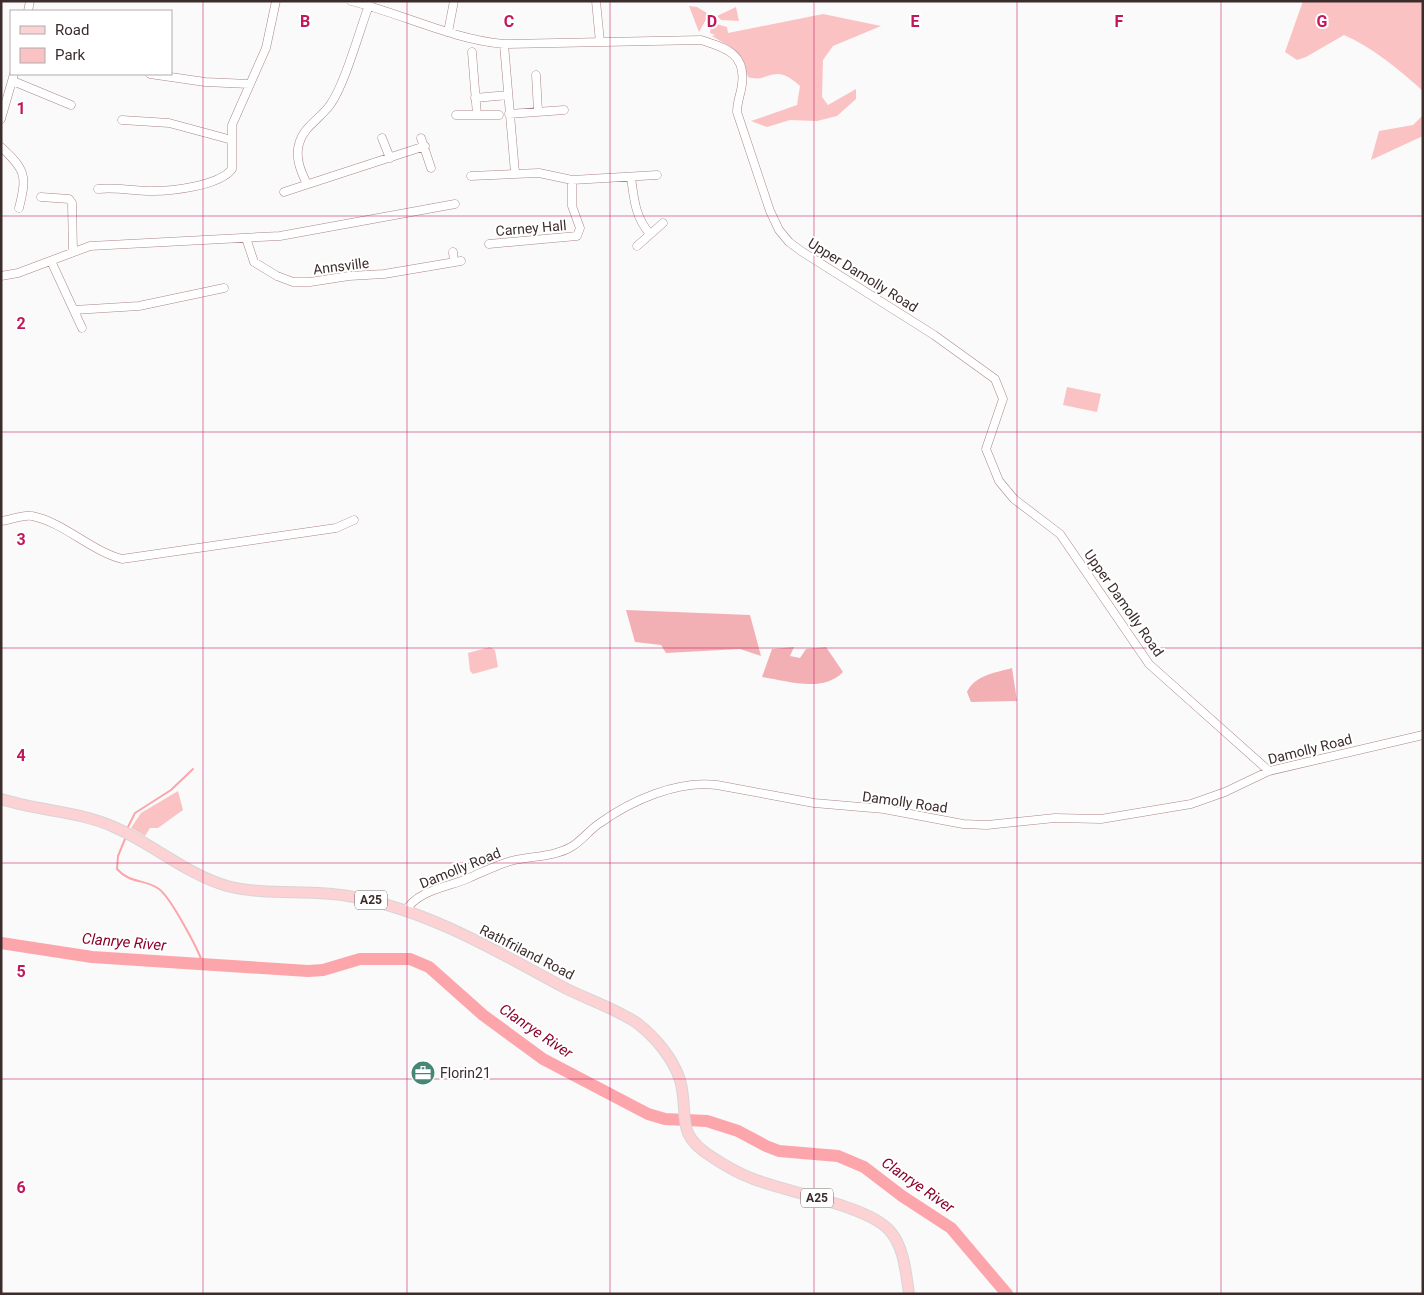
<svg xmlns="http://www.w3.org/2000/svg" width="1424" height="1295" font-family="Roboto,sans-serif">
	<rect width="100%" height="100%" fill="#fafafa"/>
	<path fill="#fbc2c4" d="M1303,1H1423V91C1398,69 1374,48 1344,35L1306,57L1297,60L1285,52Z
		M689,6L697,7L707,13L708,16L699,32Z
		M736,7L739,21L721,20L717,16Z
		M823,14L881,26L833,46L823,60L822,97L828,105L856,89V99L837,116L817,121L790,120L767,127L751,121L797,105L800,86C773,61 769,84 748,77L742,59L734,49L712,36L715,35L710,33L711,26L717,24L727,27L728,33Z
		M1423,115V136L1371,160L1379,131L1413,125Z
		M1067,387L1101,394L1097,412L1063,405Z
		M490,647L495,650L498,667L473,674L470,671L468,653Z
		M178,791L183,810L158,828H150L145,836L131,828L141,813Z"/>
	<path fill="#f2b0b4" d="M626,610L750,615L761,656L740,649L666,653L661,645L635,642Z
		M794,647L790,656L800,658L806,649L826,647L843,672C823,693 788,681 762,677L772,649Z
		M1012,668L1017,701L971,702L967,692C975,675 995,673 1012,668Z"/>
	<g fill="none" stroke-linecap="round" stroke-linejoin="round">
		<path stroke="#fca5ab" stroke-width="2" d="M128,827L135,813L171,790L193,769
			M125,839L118,856L117,869C130,884 146,879 159,889C171,898 198,949 203,964"/>
		<path stroke="#fca5ab" stroke-width="12" d="M1,943L92,957L308,971L323,970L360,959H410L429,967L483,1015L543,1059L648,1114L665,1119L707,1121L738,1131L766,1146L779,1151L838,1156L864,1167L902,1196L951,1228L1007,1294"/>
		<defs>
			<path id="minor" d="M351,1C403,14 451,39 504,44L701,40C725,48 746,53 742,84C741,94 737,101 737,112L770,211L779,230L789,242L801,251L934,335L995,379L1003,399L986,449L999,481L1014,499L1060,534L1149,664L1269,771
				M596,1L600,42
				M28,11L30,1
				M448,32L454,1
				M504,44L515,173
				M472,52L477,115
				M150,74L205,82L249,84
				M536,75L538,111
				M13,81L71,105
				M475,98L508,95
				M509,114L564,110
				M456,115H499
				M1,119L14,74
				M122,120L169,123L232,140
				M382,138L390,158
				M421,138L431,168
				M1,147C26,170 27,176 19,208
				M471,176L539,173L572,180V206L580,228L577,236L489,244
				M631,177C634,199 635,217 650,234
				M572,180L657,175
				M307,184C301,172 295,158 299,144C303,127 320,119 330,105C345,84 359,32 369,5
				M98,189C117,187 133,191 152,191C172,191 219,186 232,169V125L266,48L276,1
				M284,192L425,146
				M41,197L69,199L72,203L73,252
				M246,238L254,262L277,276L293,282H310L349,276L384,274L461,261
				M637,246L663,223
				M453,252L454,262
				M51,261L82,328
				M1,276L18,273L90,246L280,236L455,204
				M74,310L139,306L224,288
				M1,521C10,520 24,514 32,516C63,522 91,551 122,559L336,528L354,520
				M406,911C417,890 449,887 469,878C483,872 496,865 511,861C530,856 554,857 571,847C582,841 589,830 600,823C632,800 678,780 717,785L814,803L884,809L963,824L987,825L1055,818L1101,819L1191,804L1225,792L1269,771L1423,735"/>
			<path id="major" d="M1,799C38,811 79,811 114,827C153,844 186,874 227,886C266,896 309,889 348,896C427,909 498,952 567,989C589,1000 616,1009 637,1023C655,1037 673,1058 680,1080C690,1116 673,1133 712,1157C724,1165 738,1173 751,1178C784,1192 868,1205 890,1231C904,1247 906,1273 909,1294"/>
		</defs>
		<use href="#minor" stroke="#ac8587" stroke-width="9"/>
		<use href="#major" stroke="#d8d5d5" stroke-width="12"/>
		<use href="#minor" stroke="#fff" stroke-width="8"/>
		<use href="#major" stroke="#fdd2d4" stroke-width="10"/>
	</g>
	<path fill="none" stroke="#c2185b" stroke-width="1" stroke-opacity="0.55" d="M203,1V1294M407,1V1294M610,1V1294M814,1V1294M1017,1V1294M1221,1V1294M1,216H1423M1,432H1423M1,648H1423M1,863H1423M1,1079H1423"/>
	<defs>
		<symbol id="office-disc" viewBox="-11 -11 22 22"><circle r="9.5" fill="#458675" stroke="#fff"/><path d="M-6-3h4V-5.5h4V-3h4V5H-6ZM-1-4.5V-3h2v-1.5ZM-6 0V1H6V0Z" fill="#fff"/></symbol>
	</defs>
	<g fill-rule="evenodd">
		<use href="#office-disc" x="409" y="1059" width="28" height="28"/>
	</g>
	<g text-anchor="middle" dominant-baseline="central" stroke-width="4" stroke-linejoin="round" paint-order="stroke">
		<g fill="#fff" stroke="#766b6b" stroke-width="1">
			<rect x="355" y="890.5" width="32" height="19" rx="4"/>
			<rect x="801" y="1188.5" width="32" height="19" rx="4"/>
		</g>
		<g font-size="12" font-weight="bold" fill="#3c2c2c">
			<text x="371" y="900">A25</text>
			<text x="817" y="1198">A25</text>
		</g>
		<g font-size="14" fill="#3c2c2c" stroke="#fff">
			<text transform="translate(531 228) rotate(-5)">Carney Hall</text>
			<text transform="translate(341 266) rotate(-7)">Annsville</text>
			<text transform="translate(863 275) rotate(32)">Upper Damolly Road</text>
			<text transform="translate(1124 603) rotate(55)">Upper Damolly Road</text>
			<text transform="translate(1310 749) rotate(-14)">Damolly Road</text>
			<text transform="translate(905 802) rotate(8)">Damolly Road</text>
			<text transform="translate(460 868) rotate(-22)">Damolly Road</text>
			<text transform="translate(527 952) rotate(27)">Rathfriland Road</text>
		</g>
		<g font-size="14" fill="#3c2c2c" stroke="#fff" text-anchor="start">
			<text x="440" y="1073">Florin21</text>
		</g>
		<g font-size="15" font-style="italic" fill="#8b042b" stroke="#fff">
			<text transform="translate(124 942) rotate(5)">Clanrye River</text>
			<text transform="translate(536 1031) rotate(34)">Clanrye River</text>
			<text transform="translate(918 1185) rotate(35)">Clanrye River</text>
		</g>
	</g>
	<g font-size="16" text-anchor="middle" font-weight="bold" fill="#c2185b" stroke="#fff" stroke-width="4" stroke-linejoin="round" paint-order="stroke">
		<text x="305" y="27">B</text>
		<text x="509" y="27">C</text>
		<text x="712" y="27">D</text>
		<text x="915" y="27">E</text>
		<text x="1119" y="27">F</text>
		<text x="1322" y="27">G</text>
		<text x="21" y="114">1</text>
		<text x="21" y="329">2</text>
		<text x="21" y="545">3</text>
		<text x="21" y="761">4</text>
		<text x="21" y="977">5</text>
		<text x="21" y="1193">6</text>
	</g>
	<rect width="1424" height="1295" fill="none" stroke="#3c2c2c" stroke-width="5"/>
	<rect x="10" y="10" width="162" height="65" fill="#ffffff" stroke="#b1abab"/>
	<rect x="20" y="26" width="25" height="8" fill="#fdd2d4" stroke="#b1abab"/>
	<text x="55" y="35" font-size="15" fill="#3c2c2c">Road</text>
	<rect x="20" y="48" width="25" height="15" fill="#fbc2c4" stroke="#b1abab"/>
	<text x="55" y="60" font-size="15" fill="#3c2c2c">Park</text>
</svg>
